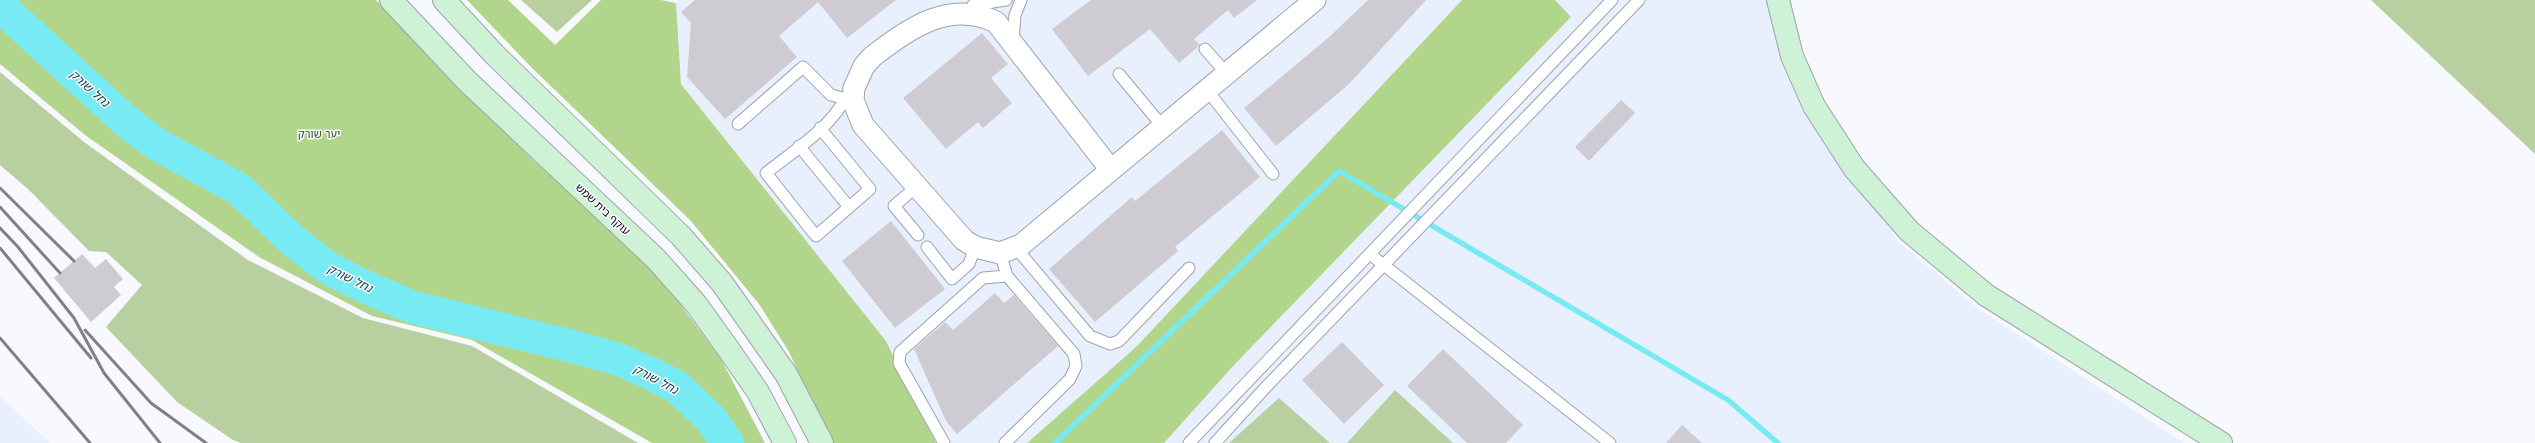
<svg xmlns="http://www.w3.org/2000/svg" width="2535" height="443" font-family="Poppins,'Noto Sans Hebrew',sans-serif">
	<rect width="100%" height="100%" fill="#f7f9fe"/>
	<path fill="#e8f0fe" d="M680,0H1462L1136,347L1027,443H936L886,341L681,84L676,3Z
		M1555,0H1768L1807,111L1899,242L1979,309L2184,443H1164L1235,364L1571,17Z
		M0,396L50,443H0Z"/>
	<path fill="#b8cfa0" d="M521,0H592L557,32Z
		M2371,0H2535V154Z
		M0,72L84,142L248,260L363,318L472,346L638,443H241L233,440L177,402L106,327L142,285L106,252L89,251L28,189L0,165Z
		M1395,390L1453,443H1347Z
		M1279,398L1330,443H1229Z"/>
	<path fill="#b2d58c" d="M0,0H376L533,160L648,261L721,359L765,443H652L472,340L372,316L259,257L85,135L0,64Z
		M467,0H508L555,45L601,0H661L676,3L681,84L886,341L936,443H831L789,352L759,304L690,220L532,68Z
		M1462,0H1555L1571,17L1235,364L1164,443H1027L1136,347Z"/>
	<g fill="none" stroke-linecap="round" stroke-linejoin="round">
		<path stroke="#78eaf3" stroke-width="5.5" d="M1055,443L1339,171L1728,400L1778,443"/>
		<path stroke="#78eaf3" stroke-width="33" d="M0,6L127,122L158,145L239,189L290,238L328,268L359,284L412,307L579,348L620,360L652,374L677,387L712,420L727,443"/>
	</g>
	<path fill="#cfcbd3" d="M695,0H896L847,38L818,2L779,36L797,57L725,119L687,77L691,23L681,12Z
		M1091,0H1257L1234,18L1228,10L1194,39L1200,45L1179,63L1150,29L1088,76L1052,29Z
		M1368,0H1426L1349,84L1276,146L1244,108L1328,38Z
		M982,33L1008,64L991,78L1012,103L983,128L978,122L946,149L903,98Z
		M1621,100L1635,113L1589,161L1575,147Z
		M1222,130L1260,177L1175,247L1178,251L1095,322L1049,269L1132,197L1135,201Z
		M891,221L945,289L895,328L842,261Z
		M82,254L95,268L106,259L123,279L114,287L121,295L91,322L54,278Z
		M995,293L1004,303L1014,295L1058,346L957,434L946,421L914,349L945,322L953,330Z
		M1342,342L1384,385L1344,424L1302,380Z
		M1443,349L1523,425L1506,443H1467L1407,386Z
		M1682,425L1702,443H1666Z"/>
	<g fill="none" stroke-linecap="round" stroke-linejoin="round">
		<defs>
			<path id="service" d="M973,5L1006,0
				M1013,41L1015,15L1021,0
				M1205,49L1227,74
				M1119,74L1163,127
				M1207,90L1273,174
				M738,124L803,67L831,95L851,100
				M820,128L870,189L816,236L766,173C791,153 832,127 845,98
				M799,146L849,207
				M916,187L894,206L918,235
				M927,247L952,279L969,264L975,247
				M1016,248L1090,336L1110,344L1119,341L1189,268
				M1000,253L1007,276
				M1371,255L1610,443
				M944,443L899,363L900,352L983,278L1007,276L1074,354L1076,366L1070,379L1005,443
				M1189,443L1612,0
				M1215,443L1266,387L1639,0"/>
			<path id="minor" d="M1111,170L996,22C950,0 910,27 872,57L864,66L854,88L853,100L863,125L964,240L975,247L1000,253L1021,245L1315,0"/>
			<path id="secondary" d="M391,0L467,81L656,259L696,304L729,350L758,392L785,443
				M444,0L495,55L681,236L722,283L786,374L822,443
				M1778,0L1792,56L1814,106L1854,168L1909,231L1986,295L2221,443"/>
		</defs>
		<use href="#service" stroke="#9ea2a9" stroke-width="13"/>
		<use href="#minor" stroke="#9ea2a9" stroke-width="23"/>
		<use href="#secondary" stroke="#9ea2a9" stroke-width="24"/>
		<use href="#service" stroke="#fff" stroke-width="11"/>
		<use href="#minor" stroke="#fff" stroke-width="21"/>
		<use href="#secondary" stroke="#cef2d6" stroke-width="22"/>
		<path stroke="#7f8185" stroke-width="3" d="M0,188L74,261
			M0,207L60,273
			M0,228L18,247L74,318L104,373L160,443
			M0,248L91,358
			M85,330L151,403L206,443
			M0,338L90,443"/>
	</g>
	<g text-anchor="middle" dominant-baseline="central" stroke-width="3" stroke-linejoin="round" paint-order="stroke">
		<g font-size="11" fill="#355200" stroke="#f7f9fe">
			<text x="319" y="134">יער שורק</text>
		</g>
		<g font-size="11" fill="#101214" stroke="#f7f9fe">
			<text transform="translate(603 209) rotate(43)">עוקף בית שמש</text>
		</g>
		<g font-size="12" font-style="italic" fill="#104549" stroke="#f7f9fe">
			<text transform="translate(90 88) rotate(42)">נחל שורק</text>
			<text transform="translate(350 278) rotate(26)">נחל שורק</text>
			<text transform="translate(656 379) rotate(28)">נחל שורק</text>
		</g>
	</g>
</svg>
